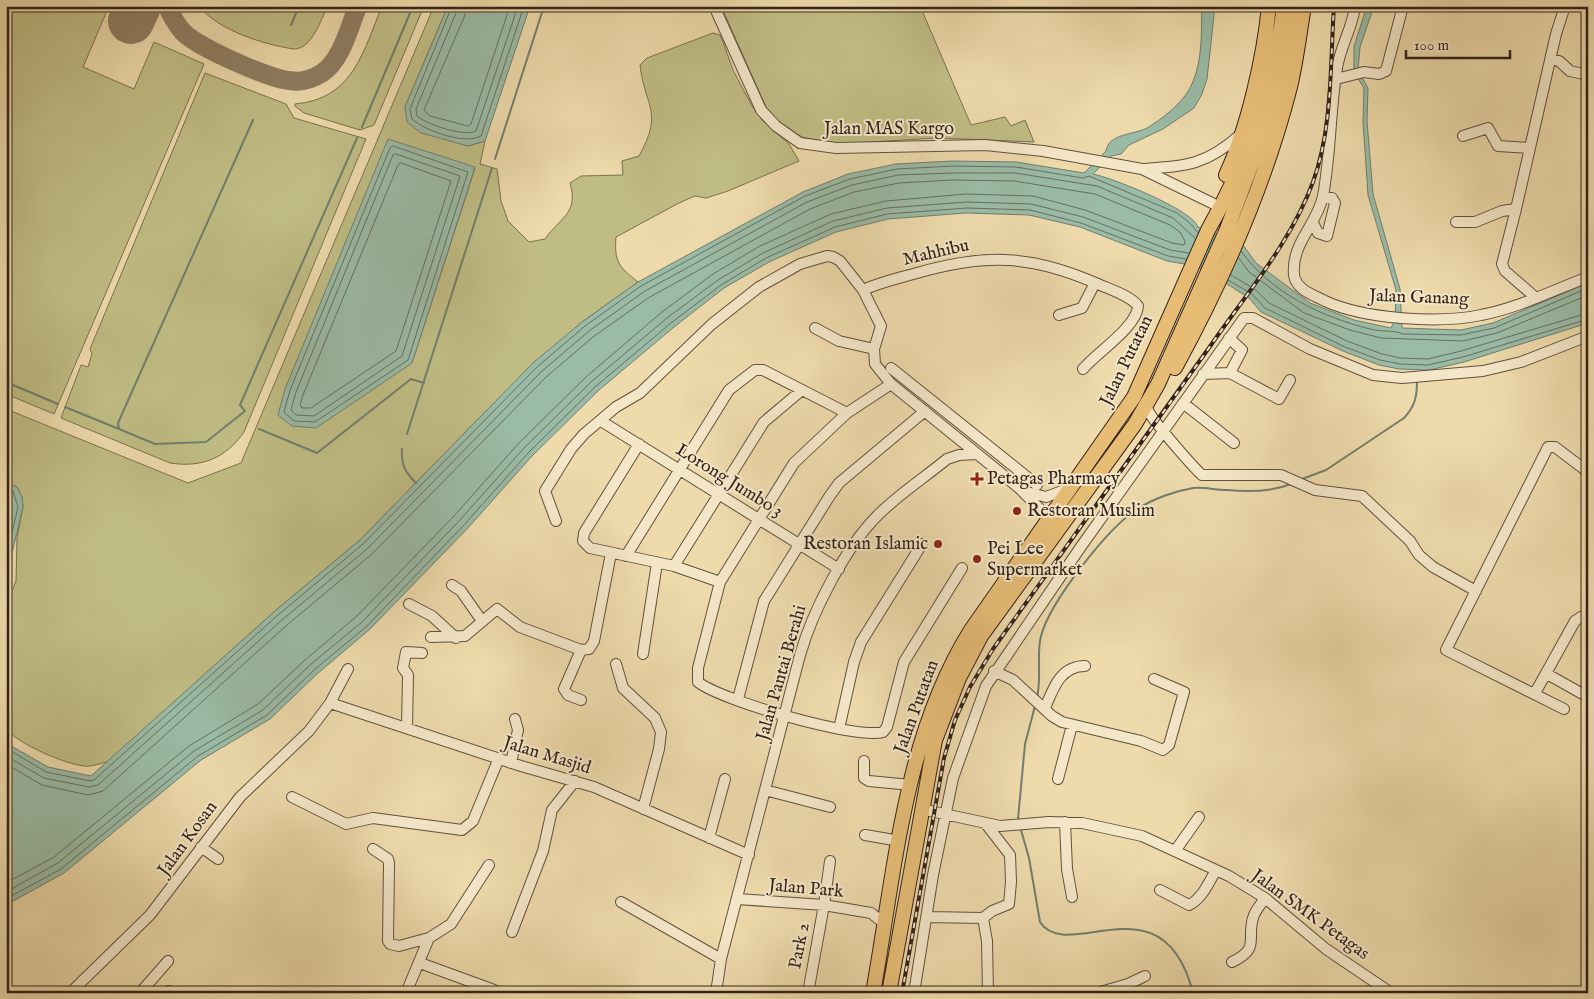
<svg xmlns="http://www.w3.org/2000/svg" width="1594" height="999" font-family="'IM FELL English',serif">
	<rect width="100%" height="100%" fill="#eedaab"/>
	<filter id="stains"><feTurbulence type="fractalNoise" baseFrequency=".004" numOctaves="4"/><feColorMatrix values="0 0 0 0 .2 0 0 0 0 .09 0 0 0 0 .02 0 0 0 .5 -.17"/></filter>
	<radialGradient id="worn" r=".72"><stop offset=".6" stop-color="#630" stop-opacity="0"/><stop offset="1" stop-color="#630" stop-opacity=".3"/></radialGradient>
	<path fill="#c0bd84" stroke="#7a7050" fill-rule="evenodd" d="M6,6H109L83,67L134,89L154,42L204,64L54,414L6,394Z
		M199,6H328C321,19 312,49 294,49C265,45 217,30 199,6Z
		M382,6H424L374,125L360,130L304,113L295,106V104C353,99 363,52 382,6Z
		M434,6H448L405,107L468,146L485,141L480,164L497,169L501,201L508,221L529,242L545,239C560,217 579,214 570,183L581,176L623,175L622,161L639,156C664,111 645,108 640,65L647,58L713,33L720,35L723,42L733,70L752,106L763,121L789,144L799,161L728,191L706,198L695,196L679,203L616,237C614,262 619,267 638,282L582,322L490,407L360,540L275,611L108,762C100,763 92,767 85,766C67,765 15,743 6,728V606L16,581L17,538L23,507L22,497L17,487L10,484L11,476L6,474V409L188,483L241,463ZM388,140L475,168L412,363Z
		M721,6H920L971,125L1005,117L1011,126L1025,120L1034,142L938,138L835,144L802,137L780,123L766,107Z
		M205,73L286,104L294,118L366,139L244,432C226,458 202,468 170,463L61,418L81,365L88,367L92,354L90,349Z"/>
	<path fill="#9abba6" stroke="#717e6e" d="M448,6H530L485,141L468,146L421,133L407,122L405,107Z
		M1202,6H1215L1207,79L1202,94L1194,108L1163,129L1129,145L1121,154L1111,156L1093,174C1113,178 1193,210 1198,227L1243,245L1256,263L1310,303L1354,320L1391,328L1395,320L1396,290L1368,195L1363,122L1364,88L1354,72V46L1367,6H1374L1360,47L1358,70L1368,88L1367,121L1373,194L1400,289L1402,328L1461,330L1493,323L1588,283V323L1464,362L1429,370L1399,369L1379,365L1343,351L1261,312L1249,298L1205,270L1190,265L1167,261L1080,227L1029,215L966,213L888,219L836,232L769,262L724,288L674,327L599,390L532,456L467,529L370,629L317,674L270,719L201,760L64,873L6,905V743L48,767L91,776L275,611L360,540L533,363L582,322L638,282L803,192L848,174L896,164L953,161L1016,162L1084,173L1106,151C1109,133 1134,135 1147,128C1162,119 1184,102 1191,86C1203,61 1201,33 1202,6Z
		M388,139L475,167L412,363L316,428L292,426L278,415L285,389Z
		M6,483L17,487L22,497L23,507L6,578Z"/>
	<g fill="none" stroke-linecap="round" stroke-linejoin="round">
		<path stroke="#666e60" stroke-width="1" d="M452,6L410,109L412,119C426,131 464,145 481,136L524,6
			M459,6L416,109L417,116C428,125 464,137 476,131L518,6
			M466,6L465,15L424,110L430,116L468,126L471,124L510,6
			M393,146L468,172L408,360L315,422L294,421L284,412L290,390L390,148Z
			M396,154L460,176L402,356L314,416L296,415L291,410L296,392L393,155Z
			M401,163L451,181L396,351L311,408H302L300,405L303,395L398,165Z
			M1241,251C1271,293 1322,317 1370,329C1382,332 1394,330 1403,334L1461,335L1494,328L1588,288
			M1239,258L1249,272L1304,313L1350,330L1381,338L1463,341L1497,333L1588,295
			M1231,275L1256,290L1269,303L1347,341L1382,354L1400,358L1428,359L1461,351L1588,313
			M1228,280L1252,294L1265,308L1345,347L1380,360L1400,364L1428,365L1463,357L1588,319
			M6,488L13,491L18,507L6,558
			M6,748L46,772L90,781L94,780L278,615L363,544L537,367L585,326L641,286L805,196L850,179L897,169L953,166L1016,167L1083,178L1089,176L1177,213L1191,224L1198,233
			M6,756L44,778L89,787L98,785L282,620L367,549L541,372L589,331L645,291L807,202L852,185L898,175L953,173H1015L1097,186L1173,218L1195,238
			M6,764L42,785L88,795L103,791L287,625L372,554L546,377L593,337L648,298L810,209L854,192L899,183L953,180L1014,181L1095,194L1170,225L1180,232L1185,241L1184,245L1172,243L1085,210L1033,196L966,194L886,201L831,214L760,246L713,274L662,312L586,377L519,443L454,516L357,616L305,660L258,704L189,746L54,857L6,883
			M6,892L58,863L194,751L263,710L310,665L363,621L459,521L524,448L591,382L667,318L718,280L763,253L833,221L887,208L967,202L1031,204L1083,217L1170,250L1189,253
			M6,899L61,869L198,756L267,715L314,670L367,626L464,525L529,452L595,387L671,323L721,285L766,258L835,227L887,214L967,208L1030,210L1081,223L1168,256L1186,259"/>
		<path stroke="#717e6e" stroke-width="2" d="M291,25L299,6
			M253,120L118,423L119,429L155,444L206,442L245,411L240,405L357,138
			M362,127L413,6
			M495,159L544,6
			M6,382L58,404
			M65,407L119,429
			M259,429L317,453L411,379L424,383
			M407,434L492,168
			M402,449C401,465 405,472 416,483
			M1302,479L1326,470L1404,418C1415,406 1417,397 1417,381
			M1037,697C1042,677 1036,655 1041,636C1050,602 1107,529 1136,510C1152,499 1175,491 1193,488C1204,487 1216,490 1227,490C1248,492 1271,492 1291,484
			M1018,819L1025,744L1035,706
			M1021,830L1029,858L1040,922C1068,965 1163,875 1193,993"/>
		<path stroke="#907e63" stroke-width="19" d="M167,6C171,15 177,25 183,32C197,47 273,81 294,81C303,82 314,78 322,73C342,60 349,27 358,6"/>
		<path stroke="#907e63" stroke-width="46" d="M131,21L138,6"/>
		<defs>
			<path id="minor" d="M714,6L761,110L776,126L800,143L836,148L985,145L1043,151L1142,169L1214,204
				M1355,6C1353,27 1340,47 1337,68C1330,110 1331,153 1323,196C1317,225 1291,243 1294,275C1296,290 1314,295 1325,301C1364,319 1439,324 1481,315C1518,308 1554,290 1588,277
				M1551,59L1559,61L1570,71L1588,75
				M1336,79L1364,72L1379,74L1386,71L1403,6
				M1463,136L1488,128L1498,146L1530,148
				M1143,169C1187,166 1206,165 1240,135
				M1456,222H1475L1502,211L1516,209
				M1313,223L1318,233L1327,236L1335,203L1332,198L1323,196
				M1535,297L1505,271L1502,264L1516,209L1556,34L1565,6
				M1059,315L1082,308L1095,283
				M815,328L839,341L874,349
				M1229,338L1242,350L1230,373
				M891,368L1037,485
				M1203,374L1230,373L1279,399L1290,380
				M891,384L847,413L794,463L720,582L698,668V682C720,700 856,740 883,732L887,727L904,662L962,568
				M1183,403L1234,443
				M1148,410C1151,419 1193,467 1202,475H1281L1315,490L1362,496L1410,541L1419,555L1433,567L1476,591
				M601,421L839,569
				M639,444L584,533L583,541L590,548L674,566L720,582
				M1027,492L1046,497L1070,488
				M1049,518L1018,487L891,384L875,364L874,349L881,326L863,290C881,282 899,278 917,273C987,253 1032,255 1098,284C1109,289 1131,296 1138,306C1137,327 1096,353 1083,369
				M556,521L545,491L571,449L584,434L616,407L640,393L712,324L759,287L800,264L827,256L833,257L840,261L863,290
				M626,556L729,390L755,370H763L847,413
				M674,566L764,422L802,390
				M452,585L461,591L482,621
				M409,604L432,616L456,638
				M431,637L465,636L497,609L520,627L581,650L589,649L594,641L611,553
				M643,654L657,563
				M616,664L623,688L655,718L661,732L659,749L643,809
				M994,671L1013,680L1052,716L1062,722L1141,741L1163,750L1169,745L1184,692L1154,679
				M1547,674L1588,697
				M1535,693L1575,621L1581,617L1588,619
				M738,699L764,601L829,497L839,483L925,411
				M581,700L568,695L564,689L581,650
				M330,703L521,766L594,787L749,855
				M1045,708C1053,689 1060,666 1085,666
				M1564,709L1446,650L1548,447H1555L1588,472
				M407,728L408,675L403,668L406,652L422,653
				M839,729L854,662L861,642L922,544
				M864,761V778L869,781L911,785
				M511,763L518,730L515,719
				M1058,779L1072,725
				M765,790L830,807
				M292,797L346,824L373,818L462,830L473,821L499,758
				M921,809L1000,826L1049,822L1082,823L1142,836L1229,876L1265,898L1326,949L1391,993
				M1065,822L1067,869L1072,897
				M865,835L900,841
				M709,838L725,779
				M201,847L218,859
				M373,849L388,859L389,863L388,941L390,944L399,946L429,938
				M1175,851L1199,817
				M1160,890L1189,905C1202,899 1209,882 1216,870
				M737,899L824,905L871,913L885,924
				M621,902L721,959
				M927,917L983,918L992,911L1009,904L1011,882L1010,855L986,824
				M983,918L987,941L988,993
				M512,932L543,851L552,810L575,781
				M1232,962C1262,948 1245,938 1254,915C1256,910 1261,904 1265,898
				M420,963L494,990
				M169,991L171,993
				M70,993L150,915L240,797L309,731L330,703L348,669
				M140,993L168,961
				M406,993L429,938L451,924L489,865
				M716,993L721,959L800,655C813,610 845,548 878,515C899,494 924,478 947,459L959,455L976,454
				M808,993L824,905L830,861
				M914,993L933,875L953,778L986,686L1080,548L1244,318H1253L1310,349L1373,375L1402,378L1483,371L1521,362L1588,336
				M1097,993L1128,984L1145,976"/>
			<path id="highway" d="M1226,175C1248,128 1264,57 1269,6
				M1175,368C1223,280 1265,185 1290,87C1296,62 1299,37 1303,12
				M873,993C895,871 904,737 971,630L1134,397L1208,230C1247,161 1274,85 1284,6
				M889,993L935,740L959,678L981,636L1135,424L1158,384L1227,229L1273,108L1281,79L1295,6"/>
		</defs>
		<use href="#minor" stroke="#62503f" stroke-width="12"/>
		<use href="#highway" stroke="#33221b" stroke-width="16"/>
		<use href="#minor" stroke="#f4e7c8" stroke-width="10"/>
		<use href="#highway" stroke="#e7bd76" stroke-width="14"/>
		<defs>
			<path id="rail" d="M902,993L944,758L955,720L970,687L993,649C1065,547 1139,447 1211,345C1247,293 1291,242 1313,182C1333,127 1330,64 1334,6"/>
		</defs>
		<use href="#rail" stroke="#33221b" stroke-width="4"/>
		<use href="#rail" stroke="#f4e7c8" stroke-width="2" stroke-dasharray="5.5" stroke-linecap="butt"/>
	</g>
	<g fill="#8f2418" stroke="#f4e7c8" stroke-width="2">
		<path d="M974.5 471.5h5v5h5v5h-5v5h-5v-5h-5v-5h5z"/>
		<circle cx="1017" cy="511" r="5"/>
		<circle cx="938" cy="544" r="5"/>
		<circle cx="977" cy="559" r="5"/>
	</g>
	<g text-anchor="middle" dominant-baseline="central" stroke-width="4" stroke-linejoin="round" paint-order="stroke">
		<g font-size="18" fill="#33221b" stroke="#f4e7c8">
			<text x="889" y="129">Jalan MAS Kargo</text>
			<text transform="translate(936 253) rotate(-13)">Mahhibu</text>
			<text transform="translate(1419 298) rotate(2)">Jalan Ganang</text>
			<text transform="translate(1127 361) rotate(-64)">Jalan Putatan</text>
			<text transform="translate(729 481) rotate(32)">Lorong Jumbo 3</text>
			<text transform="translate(782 673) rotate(-74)">Jalan Pantai Berahi</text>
			<text transform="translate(917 707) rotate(-70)">Jalan Putatan</text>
			<text transform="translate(547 756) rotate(17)">Jalan Masjid</text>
			<text transform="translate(188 839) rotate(-54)">Jalan Kosan</text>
			<text transform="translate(806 889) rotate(5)">Jalan Park</text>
			<text transform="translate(1310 915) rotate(36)">Jalan SMK Petagas</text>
			<text transform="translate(800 946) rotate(-79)">Park 2</text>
		</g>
		<g font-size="18" fill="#33221b" stroke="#f4e7c8" text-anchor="start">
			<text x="987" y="479">Petagas Pharmacy</text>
			<text x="1027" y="511">Restoran Muslim</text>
			<text x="928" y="544" text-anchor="end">Restoran Islamic</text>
			<text x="987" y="549">Pei Lee<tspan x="987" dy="21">Supermarket</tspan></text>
		</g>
	</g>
	<rect width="1594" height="999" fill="none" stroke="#eedaab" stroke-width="25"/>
	<rect x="8" y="8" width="1579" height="984" fill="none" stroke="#33221b" stroke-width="2.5"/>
	<rect x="12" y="12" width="1569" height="974" fill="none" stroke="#33221b"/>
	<path d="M1406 50v8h104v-8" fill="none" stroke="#33221b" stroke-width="2.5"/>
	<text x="1414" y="50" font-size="15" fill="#33221b" stroke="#f4e7c8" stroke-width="4" paint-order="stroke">100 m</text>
	<rect width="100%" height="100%" filter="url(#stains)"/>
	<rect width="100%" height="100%" fill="url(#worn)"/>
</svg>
